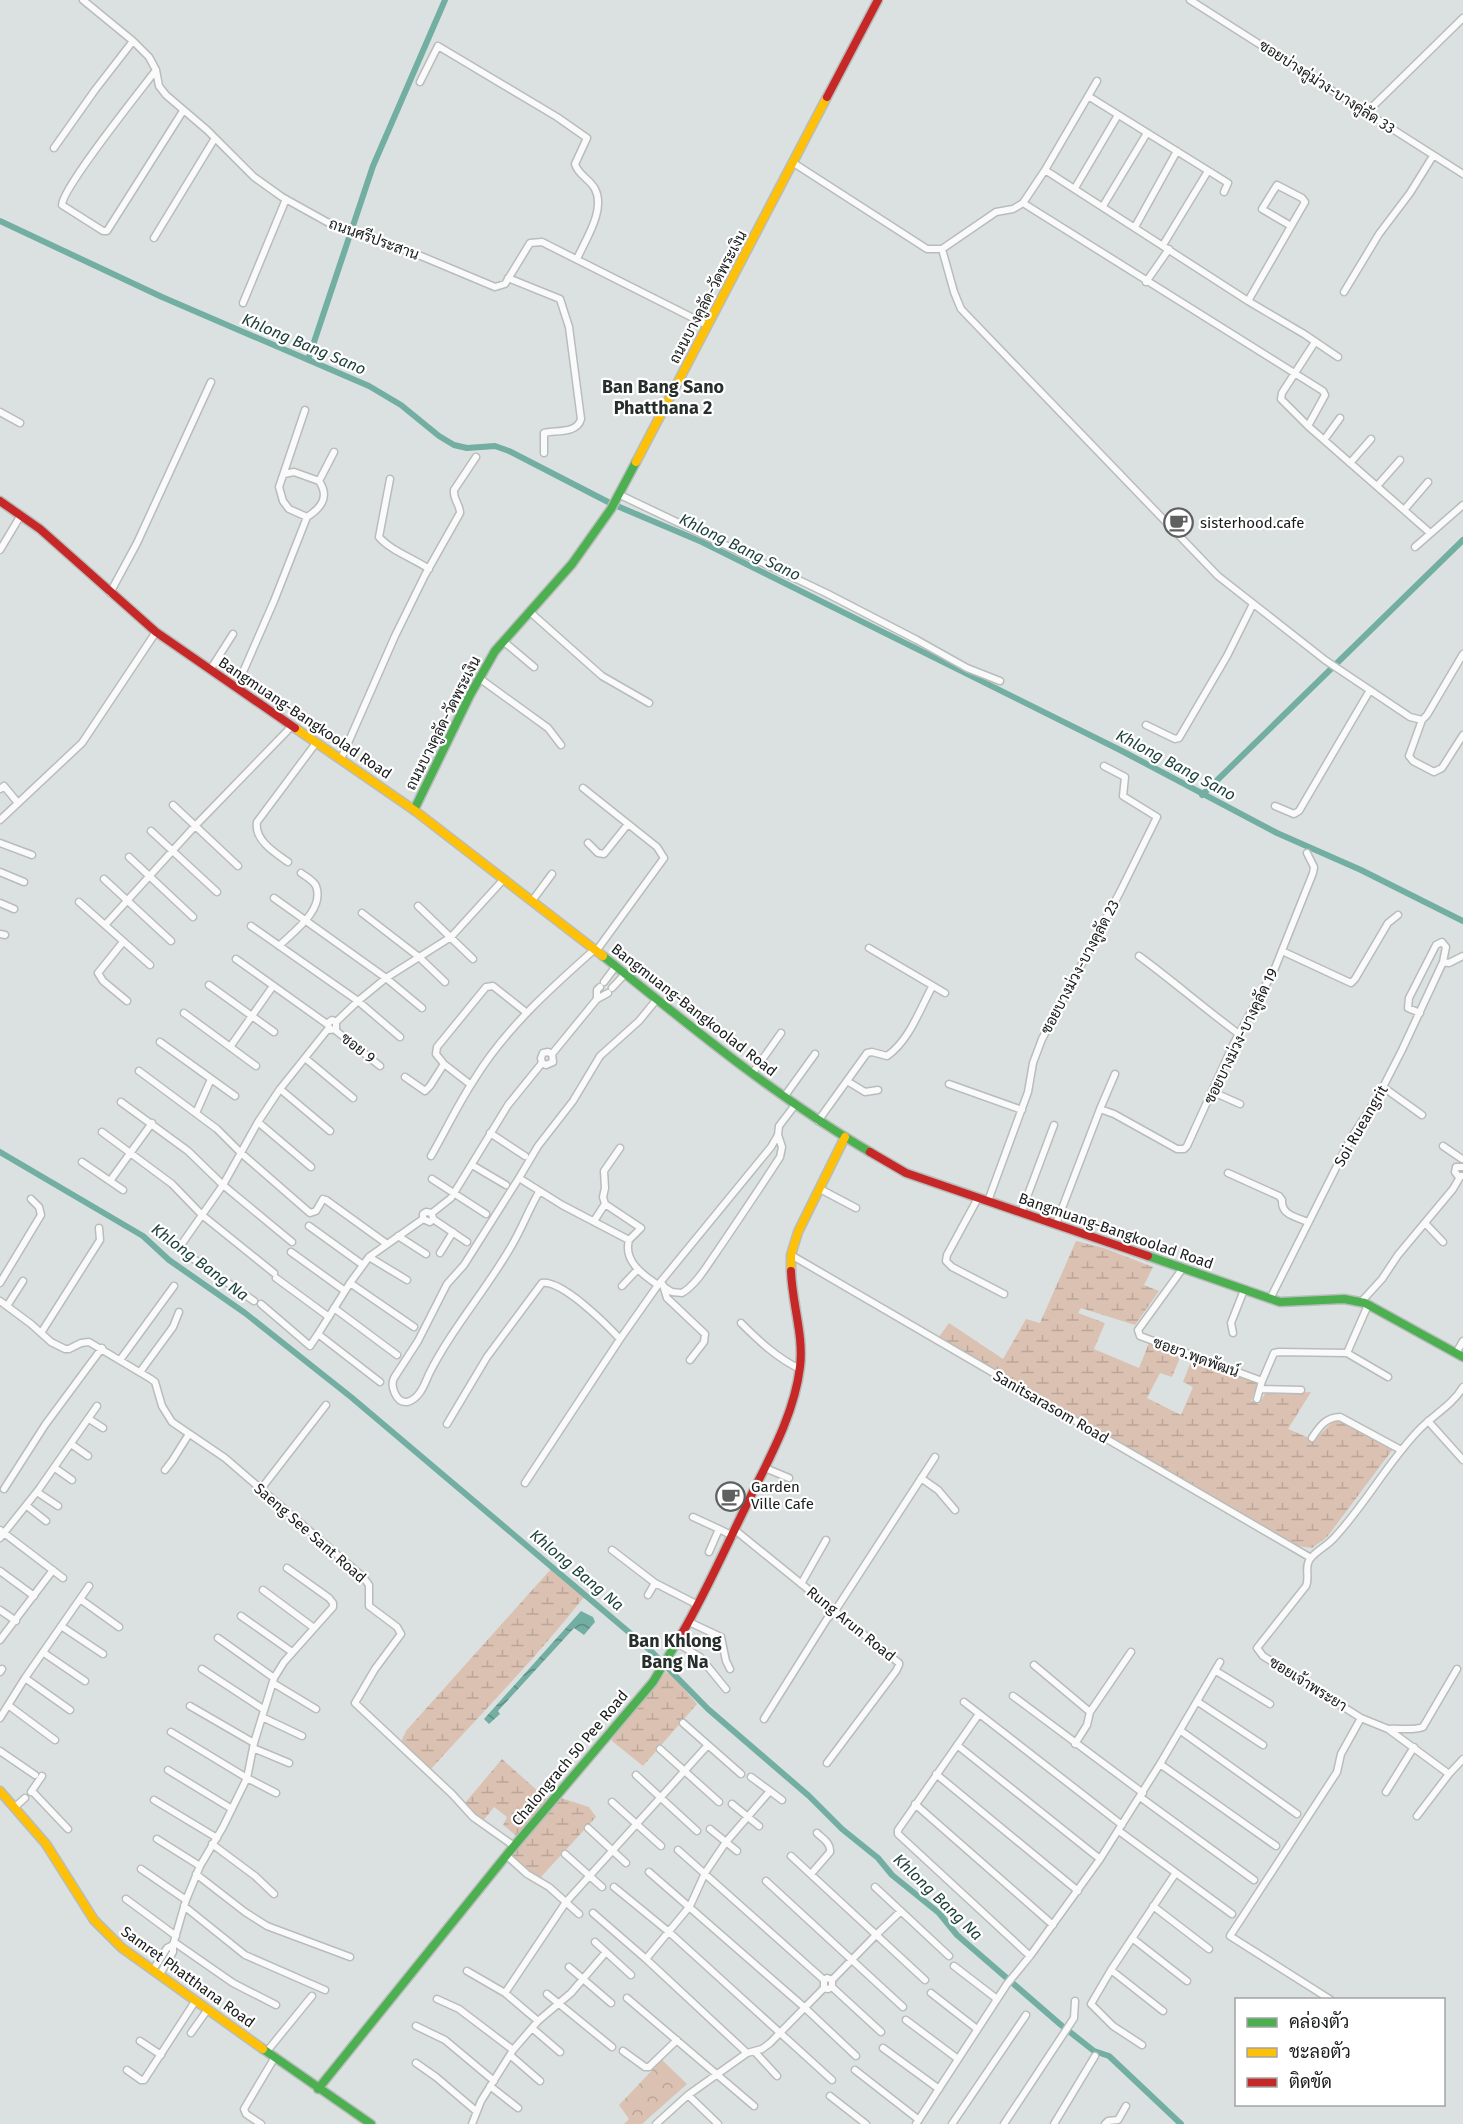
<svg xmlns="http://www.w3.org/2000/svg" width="1463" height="2124" font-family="'Fira Sans',Sarabun,sans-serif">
	<defs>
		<pattern id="wetland-marsh" width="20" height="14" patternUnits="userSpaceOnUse" patternTransform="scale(1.5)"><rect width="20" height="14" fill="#dbc1b2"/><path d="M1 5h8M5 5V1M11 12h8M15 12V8" fill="none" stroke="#bba598"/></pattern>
		<pattern id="park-crowns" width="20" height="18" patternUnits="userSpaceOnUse" patternTransform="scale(1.5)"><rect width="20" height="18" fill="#dbc1b2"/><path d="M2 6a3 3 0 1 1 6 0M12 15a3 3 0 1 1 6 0" fill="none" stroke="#bba598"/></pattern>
		<pattern id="water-waves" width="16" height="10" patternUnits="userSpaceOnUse" patternTransform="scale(1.5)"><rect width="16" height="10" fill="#73aea3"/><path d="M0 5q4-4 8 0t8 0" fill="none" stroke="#5e8d84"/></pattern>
	</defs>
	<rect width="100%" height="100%" fill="#dbe1e0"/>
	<path fill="url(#wetland-marsh)" d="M1076,1241L1104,1248L1153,1267L1144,1285L1159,1291L1135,1325L1081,1308L1078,1313L1105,1323L1094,1349L1139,1368L1149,1343L1181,1355L1172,1377L1160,1373L1147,1398L1181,1415L1193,1387L1183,1382L1192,1359L1258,1383L1251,1401L1259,1404L1265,1394L1311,1392L1288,1429L1314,1440L1336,1419L1393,1449L1327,1537L1312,1548L1297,1546L939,1337L949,1323L1003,1359L1026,1319L1040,1323Z
		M551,1569L584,1597C536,1658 482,1713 430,1770L401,1742L406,1731Z
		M666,1672L673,1676L697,1704L643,1766L612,1741V1736Z
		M502,1759L549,1801L518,1837L503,1825L507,1817L494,1807L483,1821L471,1813L465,1803Z
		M561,1798L589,1807L596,1817L540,1878L511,1857Z"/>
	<path fill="url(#park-crowns)" d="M662,2060L687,2084L642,2124H624L629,2119L619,2105Z"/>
	<path fill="url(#water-waves)" d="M581,1611L593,1617L595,1622L584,1635L574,1628L498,1711L500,1714L489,1724L484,1719Z"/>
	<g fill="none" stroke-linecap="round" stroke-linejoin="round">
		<path stroke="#73aea3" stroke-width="6" d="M0,221L162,297L369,386L401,405L439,436L454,445L467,448L495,446L509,451L610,503L702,542L1122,751L1277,833L1361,870L1463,921
			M308,360L373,166L445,0
			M1202,795L1463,540
			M0,1152L143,1236L169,1260L245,1313L351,1397L650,1650L708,1709L809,1796L842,1829L878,1858L892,1875L939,1913L957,1935L1061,2025L1094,2051L1109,2056L1181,2124"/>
		<defs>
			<path id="street" d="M83,0L133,41L149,57L156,70L159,86L166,95L207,130L254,177L282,197L327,222L421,256L495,287L505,284L530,243L542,242L707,325
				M1190,0L1463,174
				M156,70C141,90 62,188 62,205L103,231H107L183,111
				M420,82L438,46L557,117L587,138L575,164C578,175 590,179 595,189C606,210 585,240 577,259
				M1088,96L1228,183L1224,192
				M1366,113L1463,18
				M54,148L95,90L133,41
				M792,162L927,249H942L996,212L1013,209L1023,203L1045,170L1097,81
				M1045,170L1248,301L1304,334L1338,357
				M1075,188L1118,115
				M1023,203L1323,391L1325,395L1308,426
				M1103,206L1147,133
				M1135,227L1177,151
				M154,238L215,138
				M1163,245L1208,171
				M942,249L954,292L961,309L1218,576L1325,660L1410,717L1422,720L1427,715L1463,654
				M508,278L560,299L569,327L581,419C577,434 556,430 544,433V453
				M1146,282L1169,249
				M1344,292L1379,234L1410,193L1433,156
				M1248,301L1305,202L1302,198L1277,185L1262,209L1291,226
				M243,303L286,199
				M1315,342L1282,393L1281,399L1308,426L1429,532
				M305,410L279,487L283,501L289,509L307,517
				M0,412L20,423
				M1324,440L1340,418
				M1350,463L1371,439
				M390,479L379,537C391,551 413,558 429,569
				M319,481L334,452
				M1377,486L1400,460
				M618,494L826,593L917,640L967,668L1000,681
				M1404,510L1428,482
				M1415,547L1463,505
				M0,550L21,515
				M110,593L137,543L211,382
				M530,612L602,676L649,703
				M503,641L534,667
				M210,670L233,634
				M479,678L548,728L561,745
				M236,688L274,601L307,517C321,508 330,497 319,481L294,472L284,474
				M1422,720L1409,756L1413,761L1434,772L1442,768L1463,735
				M1146,725L1175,739L1179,738L1227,656L1253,604
				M341,759L395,636L425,575L460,513C460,504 453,500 454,490L476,457
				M583,788L657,847L664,858L597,950
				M0,789L4,786L18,803
				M173,805L238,866
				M1275,806L1294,814L1299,811L1370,690
				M0,820L82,743L156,632
				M151,831L217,892
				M0,843L32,855
				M588,843L598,853L604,854L628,824
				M129,857L193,917
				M288,862C275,853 254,840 257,822L316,743
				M0,872L24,882
				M104,879L171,941
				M274,898L386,978L422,1008
				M532,901L552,874
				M79,902L150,965
				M0,903L14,909
				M418,906L473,959
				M362,913L419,957L445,982
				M105,925L195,826L292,726
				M251,926L358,1001L400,1037
				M0,934L5,935
				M123,942L98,973L103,981L127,1001
				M279,946C293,932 325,910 316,886C313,880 306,877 301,873
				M869,948L945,993
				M1282,951L1351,983L1355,979L1388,923L1398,915
				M1139,956C1173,981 1205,1009 1239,1034
				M236,959L327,1024
				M1443,962L1449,963L1463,956
				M604,982L616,966
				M209,985L274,1032
				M612,988L625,974
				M597,999V990L600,987
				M184,1013L256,1066
				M336,1022L332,1020L328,1023L329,1030L336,1029V1022L358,1001L386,978L451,937L503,880
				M335,1030L380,1066
				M160,1042L235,1096
				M230,1047L273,986
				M552,1054L548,1052L543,1053L541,1058L542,1063L546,1065L553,1062L552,1054L597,999L608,993
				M305,1058L353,1098
				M444,1064L436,1054L437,1047L486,987L493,986L527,1013
				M139,1071L217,1129L241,1153L310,1213L316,1211L323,1199
				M752,1074L781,1033
				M405,1077L425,1091L430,1086L444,1064L471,1085
				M847,1081L865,1092L878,1090
				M949,1084L1022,1110
				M1383,1087L1422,1115
				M280,1089L330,1131
				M1213,1092L1240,1104
				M784,1097L815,1054
				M121,1102L188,1151L223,1185L292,1242
				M1100,1109L1115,1074
				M196,1113L211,1079
				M818,1121L867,1053L872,1052L887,1056C909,1041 920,1009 932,987
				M258,1122L311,1167
				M102,1132L172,1184L202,1215L274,1273
				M490,1133L525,1156
				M1443,1146L1462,1159
				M620,1148L604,1171L605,1188L603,1197L605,1204L641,1228L629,1240L562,1205L519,1178L538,1146L573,1101L600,1056L639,1021L657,999
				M431,1156C446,1130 458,1104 474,1080C505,1029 551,988 595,949
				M82,1162L123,1190
				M472,1165L506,1185
				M1228,1173L1279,1196L1282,1200C1281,1215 1296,1217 1308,1222
				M1463,1176H1458L1455,1172L1456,1167H1463
				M519,1178L464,1265L447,1284L418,1341L394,1378C390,1386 396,1403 407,1402C420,1399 425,1383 429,1374C452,1328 487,1289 512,1245C522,1228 529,1209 539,1192
				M432,1179L486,1214
				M110,1181L152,1123
				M820,1189L856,1208
				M978,1198L947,1255L946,1261L952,1267L1004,1294
				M326,1200L387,1244
				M988,1201L1028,1092L1033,1063L1042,1039L1120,892L1157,817L1123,796L1125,777L1104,766
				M432,1213L433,1219L430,1222L423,1219V1214L426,1212L432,1213L451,1198L508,1105L542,1063
				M1021,1213L1054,1125
				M433,1219L467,1242
				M594,1221L605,1204
				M1425,1223L1443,1242
				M1056,1224L1100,1109L1114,1114L1177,1149H1184L1187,1146L1233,1045L1275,968L1313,873L1314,867L1307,853
				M309,1226L363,1265
				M398,1236L426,1254
				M629,1240C623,1261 643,1275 658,1285
				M291,1252L345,1291
				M440,1253L453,1232
				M791,1255L1311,1558
				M369,1257L407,1280
				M1183,1268L1141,1326L1138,1330L1140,1336L1262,1381
				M276,1278L329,1317
				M0,1283L41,1215L39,1207L31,1199
				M350,1283L414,1327
				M663,1285L667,1298L705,1334L704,1342L690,1360
				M622,1286L638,1269
				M664,1287L672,1292L682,1293C697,1284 708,1264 718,1250C739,1219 760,1188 780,1157L782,1147L778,1135
				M1270,1299L1350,1140L1380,1093L1402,1050L1443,962L1446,947L1442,942L1436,945L1409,998L1408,1008L1420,1013
				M0,1301L31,1324L51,1342L65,1349H69L81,1343L89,1342L151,1379L155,1382L162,1406L172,1422L225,1458L363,1577L369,1585V1606L397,1627L401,1634L375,1669L355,1703L452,1794L473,1817L514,1846
				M254,1301L185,1253L181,1248V1245L223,1185L258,1122L280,1089L328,1029
				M1361,1302L1382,1279L1398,1255L1453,1189L1460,1177
				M261,1304L310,1346L318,1334
				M7,1306L23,1281
				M334,1308L397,1355
				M741,1323C759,1341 777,1358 800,1369
				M41,1333L100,1240L99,1228
				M1233,1333L1231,1323L1244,1290
				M1347,1353L1388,1377
				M1456,1353L1463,1341
				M120,1360L174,1286
				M140,1372L173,1327L179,1312
				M380,1382L318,1334L350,1283L369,1257L423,1219
				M1260,1389L1301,1390
				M1257,1399L1262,1381L1274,1353L1279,1352L1347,1353L1368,1305
				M89,1419L103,1428
				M1428,1421L1463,1460
				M447,1424L487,1357L542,1283C562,1280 606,1324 620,1339
				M1312,1438C1319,1427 1326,1417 1340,1417L1401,1450
				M71,1444L88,1456
				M55,1468L72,1480
				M765,1468L789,1478
				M165,1470L172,1461L189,1434
				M921,1478L938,1490L955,1510
				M525,1483L620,1339L658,1285L771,1147L778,1135L779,1126L795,1105
				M4,1489L45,1425L102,1348
				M261,1489L326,1405
				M37,1492L58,1506
				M27,1506L46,1521
				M693,1517L719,1529
				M0,1530L63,1578
				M735,1530L899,1663V1665L896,1671L827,1763
				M0,1538L39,1489L97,1406
				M612,1550L655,1583L698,1605
				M709,1552L719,1529L733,1536
				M0,1571L34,1596
				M801,1584L826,1540
				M263,1590L314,1628
				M648,1595L655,1583
				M80,1599L119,1627
				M0,1610L16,1621
				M241,1616L292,1652
				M689,1622L721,1637L726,1661L730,1669
				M61,1626L103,1654
				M218,1638L274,1678
				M0,1640L53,1570
				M677,1643L700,1657L726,1689
				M44,1653L85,1681
				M1034,1665L1090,1712
				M202,1669L263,1709
				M1216,1671L1270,1704
				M0,1672L2,1669
				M25,1678L70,1710
				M273,1683L316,1709
				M1013,1696L1143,1793
				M964,1702L1122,1825
				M1198,1702L1263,1745
				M8,1705L55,1740
				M190,1706L254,1743
				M979,1714L898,1830V1834L1030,1956
				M262,1717L302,1736
				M0,1718L25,1678L89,1586
				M1361,1718L1388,1729L1449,1774L1417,1816
				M764,1719L827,1619L835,1611L935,1457
				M683,1723L741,1774
				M1388,1729C1399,1728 1413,1731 1423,1727L1457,1669
				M1181,1731L1297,1814
				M171,1732L247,1778L276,1793
				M1075,1744L1087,1725L1090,1712L1131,1652
				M957,1745L1100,1859
				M253,1748L289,1763
				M660,1749L719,1802
				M0,1751L35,1775
				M1160,1764L1276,1846
				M168,1770L232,1809
				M936,1774L1078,1891
				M1449,1774L1463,1759
				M636,1775L697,1831
				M32,1791L68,1829
				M770,1791L782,1800
				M31,1792L42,1776
				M1386,1792L1414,1747
				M1140,1797L1254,1880
				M154,1800L217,1838
				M612,1802L661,1846
				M732,1804L759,1826
				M915,1804L1053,1925
				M15,1807L25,1798
				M588,1828L626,1863
				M710,1829L737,1851
				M1119,1831L1232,1914
				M157,1839L200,1866
				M212,1844L255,1876L274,1894
				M678,1850L824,1980
				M565,1854L602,1887
				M506,1855L527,1874L549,1887L579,1914
				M791,1856L925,1980
				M141,1869L186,1900
				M649,1872L804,2007L856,2056
				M196,1874L245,1912L267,1926L350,1957
				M811,1874L830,1852C831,1843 823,1839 817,1833
				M766,1881L903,2007
				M614,1887L669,1932L832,2080
				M875,1887L949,1956
				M126,1899L176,1936
				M184,1906L245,1955L325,1990
				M1153,1906L1209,1949
				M593,1913L646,1959L747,2053
				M1132,1938L1187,1981
				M174,1942L233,1983L276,2005
				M595,1942L631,1975
				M646,1959L690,1906L705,1873L726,1842L770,1791L751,1777
				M954,1966L997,1999
				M569,1967L611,2003
				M153,1970L167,1948L173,1945
				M1111,1970L1163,2011
				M467,1971L505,1993L538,2021
				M160,1974L173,1952V1945L186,1900L200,1866L223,1827L247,1778L254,1743L274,1678L284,1662L333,1607V1603L329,1598L287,1568
				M832,1980L827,1978L824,1980V1988L828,1989L832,1987V1980L876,1935L901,1911
				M832,1987L881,2032
				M505,1993L566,1902L708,1745
				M931,1993L977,2029
				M547,1994L612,2047
				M627,1998L754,2106
				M437,1999L459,2009L513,2050
				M1331,2000L1230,1936L1337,1772L1341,1754L1361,1718L1263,1656L1257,1648L1306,1586C1310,1577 1304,1567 1310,1559C1316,1551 1327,1546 1334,1538C1365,1505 1386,1465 1417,1432C1431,1416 1452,1406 1463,1387
				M906,2020L958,2059
				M416,2026L445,2040L494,2081
				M532,2028L560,2052
				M191,2033L208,2009
				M140,2041L161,2055
				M1142,2045L1113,2026L1091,2004L1111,1970L1175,1874
				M883,2048L939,2089
				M268,2050L312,1996
				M623,2051L645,2067H649L677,2040
				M755,2052L777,2076
				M510,2055L540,2081
				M416,2063L436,2077L476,2111
				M127,2070L141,2080H144L196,2000
				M855,2070L919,2120
				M490,2086L518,2108
				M688,2095L718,2124
				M830,2096L866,2124
				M261,2124L246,2114L244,2109L275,2057
				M472,2124L481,2101L513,2050L538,2021L571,1993L606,1952
				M656,2124L688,2095L747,2053L762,2049L770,2043L824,1988
				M916,2124L1007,1984L1030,1956L1100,1859L1160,1764L1220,1662
				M952,2124L1026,2015
				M1004,2124L1074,2018L1075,2001
				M1054,2124L1095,2056
				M1105,2124L1108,2121L1118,2120L1126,2106"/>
			<path id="fast" d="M414,810L470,695L495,651L572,564L611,509L636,462
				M603,956C689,1025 774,1096 870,1152
				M1148,1256L1280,1302L1344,1299L1365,1303L1463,1357
				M263,2049L371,2124
				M318,2089L514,1846L653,1682L681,1635"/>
			<path id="slow" d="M636,462L827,97
				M295,728L414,810L603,956
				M791,1271V1255L798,1232L845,1137
				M0,1791L46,1844L94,1920L122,1948L263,2049"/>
			<path id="jam" d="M827,97L878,0
				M0,501L40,529L156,632L295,728
				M870,1152L906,1173L1148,1256
				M681,1635C705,1594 724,1551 745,1508C766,1464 794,1417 800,1367C804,1336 792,1303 791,1271"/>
		</defs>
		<use href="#street" stroke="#b8bdbc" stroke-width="9"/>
		<use href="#fast" stroke="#b8bdbc" stroke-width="11"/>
		<use href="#slow" stroke="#b8bdbc" stroke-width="11"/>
		<use href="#jam" stroke="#b8bdbc" stroke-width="11"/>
		<use href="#street" stroke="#fafafa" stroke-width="6"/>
		<use href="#fast" stroke="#4caf50" stroke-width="8"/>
		<use href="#slow" stroke="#ffc107" stroke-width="8"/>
		<use href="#jam" stroke="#c62828" stroke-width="8"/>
	</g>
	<defs>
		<symbol id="cafe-ring" viewBox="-11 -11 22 22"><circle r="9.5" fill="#fff" stroke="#5d6160" stroke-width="1.5"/><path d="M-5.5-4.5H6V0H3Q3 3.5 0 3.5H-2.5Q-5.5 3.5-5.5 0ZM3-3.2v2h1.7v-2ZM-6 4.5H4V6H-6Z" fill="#5d6160"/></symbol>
	</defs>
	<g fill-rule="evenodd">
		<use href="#cafe-ring" x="1162" y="506" width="33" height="33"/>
		<use href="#cafe-ring" x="714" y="1480" width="33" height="33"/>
	</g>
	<g text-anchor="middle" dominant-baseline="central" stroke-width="4.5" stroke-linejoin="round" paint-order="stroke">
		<g font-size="15" fill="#191c1b" stroke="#fff">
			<text transform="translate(1327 87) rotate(33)">ซอยบ่างคู่ม่วง-บางคู่ลัด 33</text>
			<text transform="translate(374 239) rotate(20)">ถนนศรีประสาน</text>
			<text transform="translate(708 297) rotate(-62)">ถนนบางคูลัด-วัดพระเงิน</text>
			<text transform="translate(305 718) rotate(34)">Bangmuang-Bangkoolad Road</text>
			<text transform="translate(443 723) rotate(-63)">ถนนบางคูลัด-วัดพระเงิน</text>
			<text transform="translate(1080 967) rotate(-62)">ซอยบางม่วง-บางคูลัด 23</text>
			<text transform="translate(694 1010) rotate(38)">Bangmuang-Bangkoolad Road</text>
			<text transform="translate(1241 1036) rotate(-64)">ซอยบางม่วง-บางคูลัด 19</text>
			<text transform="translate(358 1048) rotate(38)">ซอย 9</text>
			<text transform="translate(1361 1126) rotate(-60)">Soi Rueangrit</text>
			<text transform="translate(1116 1231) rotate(19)">Bangmuang-Bangkoolad Road</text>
			<text transform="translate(1196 1357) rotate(20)">ซอยว.พุดพัฒน์</text>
			<text transform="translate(1051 1407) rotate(30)">Sanitsarasom Road</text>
			<text transform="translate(310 1533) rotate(41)">Saeng See Sant Road</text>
			<text transform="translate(851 1624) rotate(39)">Rung Arun Road</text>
			<text transform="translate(1308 1684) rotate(32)">ซอยเจ้าพระยา</text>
			<text transform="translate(570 1758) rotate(-50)">Chalongrach 50 Pee Road</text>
			<text transform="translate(188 1977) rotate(36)">Samret Phatthana Road</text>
		</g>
		<g font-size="15" fill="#191c1b" stroke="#fff" text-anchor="start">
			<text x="1200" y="523">sisterhood.cafe</text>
			<text x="751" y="1487">Garden<tspan x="751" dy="17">Ville Cafe</tspan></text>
		</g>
		<g font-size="16" font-style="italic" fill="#1a3f38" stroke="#fff">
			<text transform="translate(304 344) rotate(23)">Khlong Bang Sano</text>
			<text transform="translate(740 547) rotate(26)">Khlong Bang Sano</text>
			<text transform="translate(1176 765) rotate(28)">Khlong Bang Sano</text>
			<text transform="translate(200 1262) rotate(37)">Khlong Bang Na</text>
			<text transform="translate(577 1570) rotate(40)">Khlong Bang Na</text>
			<text transform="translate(938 1897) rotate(44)">Khlong Bang Na</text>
		</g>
		<g font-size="18" font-weight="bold" fill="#272f2d" stroke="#fff">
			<text x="663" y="387">Ban Bang Sano<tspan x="663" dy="21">Phatthana 2</tspan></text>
			<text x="675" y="1641">Ban Khlong<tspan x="675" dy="21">Bang Na</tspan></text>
		</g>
	</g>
	<rect x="1235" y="1998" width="210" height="108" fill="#ffffff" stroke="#a3a4a4" stroke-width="1.5"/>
	<rect x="1247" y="2018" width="30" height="9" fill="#4caf50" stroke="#a3a4a4" stroke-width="1.5"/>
	<text x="1289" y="2028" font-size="18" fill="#191c1b">คล่องตัว</text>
	<rect x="1247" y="2048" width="30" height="9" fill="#ffc107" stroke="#a3a4a4" stroke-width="1.5"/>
	<text x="1289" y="2058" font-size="18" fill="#191c1b">ชะลอตัว</text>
	<rect x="1247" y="2078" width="30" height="9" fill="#c62828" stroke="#a3a4a4" stroke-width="1.5"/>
	<text x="1289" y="2088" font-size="18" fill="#191c1b">ติดขัด</text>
</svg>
